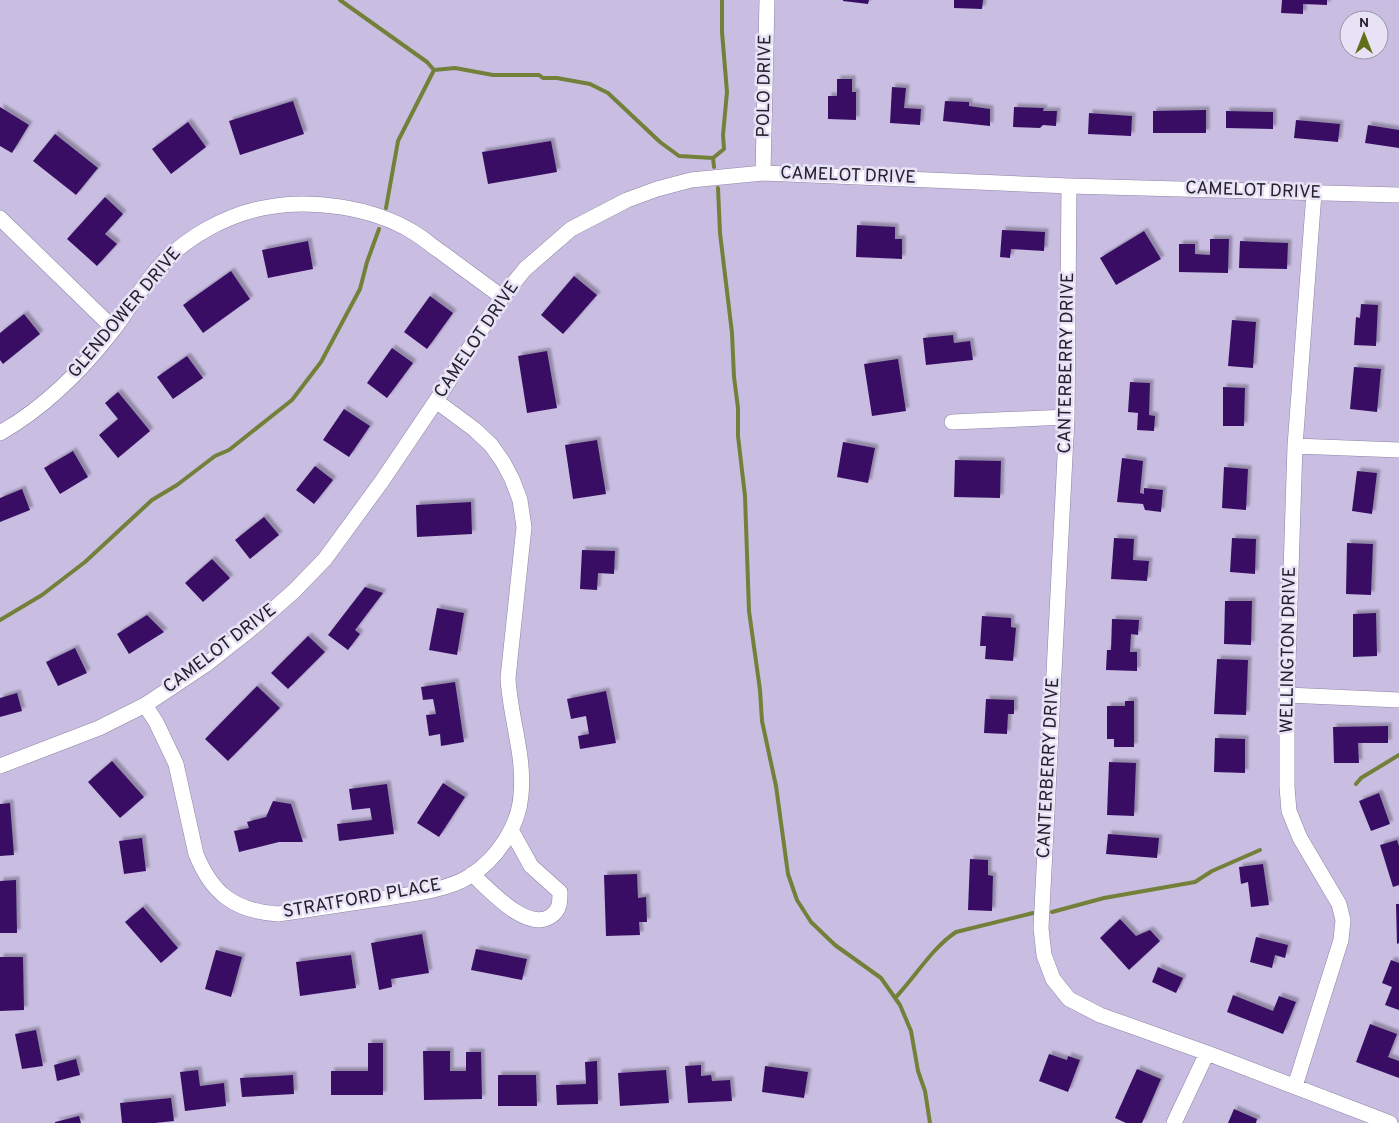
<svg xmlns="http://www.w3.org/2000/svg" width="1399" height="1123" font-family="Overpass,sans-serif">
	<defs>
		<filter id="shadow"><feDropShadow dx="3.5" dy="-3.5" stdDeviation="1" flood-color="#0004"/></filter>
	</defs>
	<rect width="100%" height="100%" fill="#c9bee2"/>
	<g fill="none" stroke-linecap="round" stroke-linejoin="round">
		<path stroke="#73803a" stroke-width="4" d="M340,0L427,62L434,70
			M434,70L455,68L493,75H539L543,78H557L590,84L608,93L660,142L679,156L713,158L724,149L723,135L727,92L722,32V0
			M713,158L714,167
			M718,188L720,233L732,333L734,377L738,408V436L745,496L749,611L760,690L762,721L776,786L788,874L797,900L811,922L835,945L881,978L900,1005L911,1031L918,1071L925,1091L930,1123
			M386,208L398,141L434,70
			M0,620L42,595L85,562L152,500L177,485L215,456L229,450L292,400L321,362L360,289L367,262L379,229
			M1356,784L1361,778L1399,755
			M1052,912L1104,898L1195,882L1212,871L1260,850
			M895,998C916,976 931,949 956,932L1033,913"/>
	</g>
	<path fill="#371063" filter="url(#shadow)" d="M843,0H869L868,4L843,1Z
		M954,0H983L982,9L954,8Z
		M1282,0H1327V5L1303,4V14L1281,13Z
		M837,79H852V92H856V120L828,119V96H837Z
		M892,87L906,88L904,108L921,109L920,125L890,123Z
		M293,101L304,134L240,155L229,121Z
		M945,101L969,102V106L990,109V126L943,121Z
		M0,107L29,125L12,153L0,146Z
		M1014,107L1044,108L1043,111H1057L1056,126L1043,125L1040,128L1013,127Z
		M1206,110V133H1153V111Z
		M1226,111L1273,112V129L1226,128Z
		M1089,113L1132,116L1131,136L1088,134Z
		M1296,120L1340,124L1338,142L1294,138Z
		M188,122L206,147L171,174L152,149Z
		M1368,125L1399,130V148L1365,143Z
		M55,134L98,168L76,195L33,161Z
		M551,141L557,172L488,184L482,152Z
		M105,197L123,214L105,234L117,244L97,266L67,239Z
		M857,225L895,227V239H902V259L856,257Z
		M1002,230L1045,232L1044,251L1011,249L1010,258L1000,257Z
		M1144,231L1161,259L1116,285L1100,258Z
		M1210,239H1229L1228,273L1179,272V244H1195V254L1210,255Z
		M308,241L313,269L268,278L262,250Z
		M1240,241L1288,243L1287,269L1239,268Z
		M231,271L250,299L203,333L183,305Z
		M574,276L597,295L563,334L541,315Z
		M430,296L453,313L427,349L404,332Z
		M1361,304L1378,305L1376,346L1354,345L1356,317L1360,318Z
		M24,314L40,334L3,364L0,360V333Z
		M1232,320L1256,322L1253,368L1228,366Z
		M953,335L954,343L970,341L973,360L926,365L923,338Z
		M392,348L413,363L387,398L367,383Z
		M547,351L557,408L527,413L518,356Z
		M187,356L203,378L173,399L157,377Z
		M898,359L906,411L872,416L864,364Z
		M1354,367L1381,369L1377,412L1350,409Z
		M1130,382L1150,383L1149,415L1155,416L1154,431L1137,430L1138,413L1128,412Z
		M1223,387L1245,388L1244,426H1223Z
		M118,392L150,431L118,458L99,435L118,419L105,403Z
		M344,409L370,426L349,457L323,440Z
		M597,440L606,494L573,499L565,445Z
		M843,442L875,448L868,483L837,477Z
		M73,451L88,477L60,494L44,468Z
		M1122,458L1143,461L1140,493L1144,494V488L1163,490L1161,512L1145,510L1143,504L1117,502Z
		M955,460L1001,461L1000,498L954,497Z
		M315,466L333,480L314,504L296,490Z
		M1224,467L1248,469L1246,510L1222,508Z
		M1357,471L1377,473L1372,514L1352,511Z
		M22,489L30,510L0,522V498Z
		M471,502L472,534L417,537L416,505Z
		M264,517L279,535L250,559L235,540Z
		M1114,538L1134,539L1133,560L1149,561L1147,581L1111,579Z
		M1232,538L1256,539L1255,574L1230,572Z
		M1347,543L1373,544L1371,595L1346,594Z
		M582,550L615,551L614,574L598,573L597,590L580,589Z
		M212,559L230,578L203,602L185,583Z
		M365,587L383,593L355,630L360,634L348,650L328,635Z
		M1225,601H1252L1251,645L1224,644Z
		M437,608L464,613L457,655L429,650Z
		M1376,613L1377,656L1353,657V614Z
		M147,615L164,632L129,654L117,634Z
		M982,616L1011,618V627L1016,628L1013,661L985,659L986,646H980Z
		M1112,619L1139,620L1138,635L1131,634L1130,652H1137V671L1106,670L1107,650H1111Z
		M308,636L325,652L288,689L271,673Z
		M75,648L87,673L58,686L46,662Z
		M1217,659L1248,660L1246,715L1214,714Z
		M455,682L464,742L441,746L440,734L429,736L426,715L436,714L433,699L423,700L421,687Z
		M257,686L280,708L228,761L205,739Z
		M606,691L616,743L580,749L578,736L589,734L586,716L571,719L567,699Z
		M17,693L22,711L0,717V698Z
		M986,699L1014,700V714H1008L1007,734L984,733Z
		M1125,701H1134V747H1114V739H1107V706H1125Z
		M1388,726V743H1358L1359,763H1334L1333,727Z
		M1215,738L1245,739V773L1214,772Z
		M112,761L144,797L120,818L88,782Z
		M1109,762L1136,763L1134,816L1107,815Z
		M443,783L465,797L439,837L417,823Z
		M387,784L394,834L339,841L337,824L372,820L370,808L352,810L349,789Z
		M1379,793L1390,824L1371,831L1359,801Z
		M273,801L291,804L303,842H279L239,852L234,831L249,828L247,822L266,817Z
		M10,803L14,855L0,856V804Z
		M1108,834L1159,838L1157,858L1106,854Z
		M142,838L146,871L124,874L119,841Z
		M1397,840L1399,846V885L1393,887L1380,845Z
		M970,859L988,860V875L993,876L992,911L968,910Z
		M1263,864L1269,905L1251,907L1248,882L1241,884L1239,867Z
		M637,874L638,898L646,897L647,922H639L640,935L606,936L604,875Z
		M16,880L17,933H0V881Z
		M1396,904H1399V943L1397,944Z
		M143,907L178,948L161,963L125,922Z
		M1120,919L1136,936L1150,930L1160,941L1129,970L1100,938Z
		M422,934L429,973L391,979L392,987L379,990L371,943Z
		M1256,937L1288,945L1285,958L1275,955L1272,968L1250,962Z
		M476,949L527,959L522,980L471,970Z
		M216,950L242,957L231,997L205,989Z
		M351,955L356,988L300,996L296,962Z
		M0,957H23L24,1010L0,1011Z
		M1391,960L1399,963V1010L1385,1005L1392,987L1382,983Z
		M1158,967L1183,978L1176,993L1152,982Z
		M1233,995L1273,1011L1279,996L1296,1002L1283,1034L1227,1012Z
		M1370,1024L1397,1034L1388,1057L1399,1061V1078L1356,1062Z
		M36,1030L43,1066L22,1069L15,1034Z
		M368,1043H383V1095H331V1071H368Z
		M423,1051H450V1071H466V1052H481L482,1099L424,1100Z
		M1049,1054L1067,1060L1068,1056L1080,1060L1068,1092L1039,1081Z
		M76,1059L80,1075L57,1081L54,1065Z
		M597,1061L598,1104L557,1105L556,1085L586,1084L585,1062Z
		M701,1065V1076L711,1075L712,1081L730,1080L732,1101L688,1103L685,1066Z
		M765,1066L808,1072L804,1098L762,1092Z
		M1137,1069L1161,1079L1142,1123H1126L1115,1118Z
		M198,1070L200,1086L224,1083L226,1106L185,1111L180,1072Z
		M666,1070L669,1103L620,1106L618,1073Z
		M293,1075L294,1094L242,1097L240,1078Z
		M498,1075H536L537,1106H498Z
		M171,1098L174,1121L155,1123H122L120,1103Z
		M1234,1109L1257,1119L1256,1123H1228Z
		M79,1116L81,1123H55V1122Z"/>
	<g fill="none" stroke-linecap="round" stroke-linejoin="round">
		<defs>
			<path id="minor" d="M763,173L767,0
				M1069,186L1067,417L1041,928L1044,955L1053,979L1069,999L1100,1015L1207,1053L1390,1123
				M0,218L114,329
				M952,422L1067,417
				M0,433C44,408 83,369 114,329C129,309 142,286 159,267C185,238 224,216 263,208C310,198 372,207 413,232C423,238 432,246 441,252C461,267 482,282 502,297
				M1295,446L1399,450
				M1287,695L1399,700
				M145,705L156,722L176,764L196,854C212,894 235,911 278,914C312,909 345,904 379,899C406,895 447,891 470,876C497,859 519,826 521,795C525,755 510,718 508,678L524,527L520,500L512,479L503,462L491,445L474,429L436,401
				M0,766L99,728L145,705L208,663L252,628L294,591L325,559L382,481L436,401L502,297L525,269L571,229L627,200L657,189L691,180L763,173L1069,186L1399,195
				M472,874C489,889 527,933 551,916C560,910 560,902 560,892L531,866L511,830
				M1295,1086L1341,940L1343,920L1339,904L1300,838L1289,811L1287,787V695L1295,446L1314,193
				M1174,1123L1207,1053"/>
		</defs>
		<use href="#minor" stroke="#8e83a5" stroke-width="16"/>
		<use href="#minor" stroke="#fff" stroke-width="15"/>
	</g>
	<g text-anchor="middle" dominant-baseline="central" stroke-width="5" stroke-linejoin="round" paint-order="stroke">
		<g font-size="18" fill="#24202d" stroke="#e7e2f5">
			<text transform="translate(765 86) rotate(-89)">POLO DRIVE</text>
			<text transform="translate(848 176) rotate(2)">CAMELOT DRIVE</text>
			<text transform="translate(1253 191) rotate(2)">CAMELOT DRIVE</text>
			<text transform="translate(125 313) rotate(-50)">GLENDOWER DRIVE</text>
			<text transform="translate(477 340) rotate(-56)">CAMELOT DRIVE</text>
			<text transform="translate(1067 363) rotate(-89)">CANTERBERRY DRIVE</text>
			<text transform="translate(220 649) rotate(-37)">CAMELOT DRIVE</text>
			<text transform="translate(1289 650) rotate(-89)">WELLINGTON DRIVE</text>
			<text transform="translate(1049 768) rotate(-87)">CANTERBERRY DRIVE</text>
			<text transform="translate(362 899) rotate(-10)">STRATFORD PLACE</text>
		</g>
	</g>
	<g transform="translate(1364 35)"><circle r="24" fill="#e7e2f5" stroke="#9994a5"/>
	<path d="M0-4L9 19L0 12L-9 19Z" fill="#616f1b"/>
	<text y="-8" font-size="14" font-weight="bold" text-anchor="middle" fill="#24202d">N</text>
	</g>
</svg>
